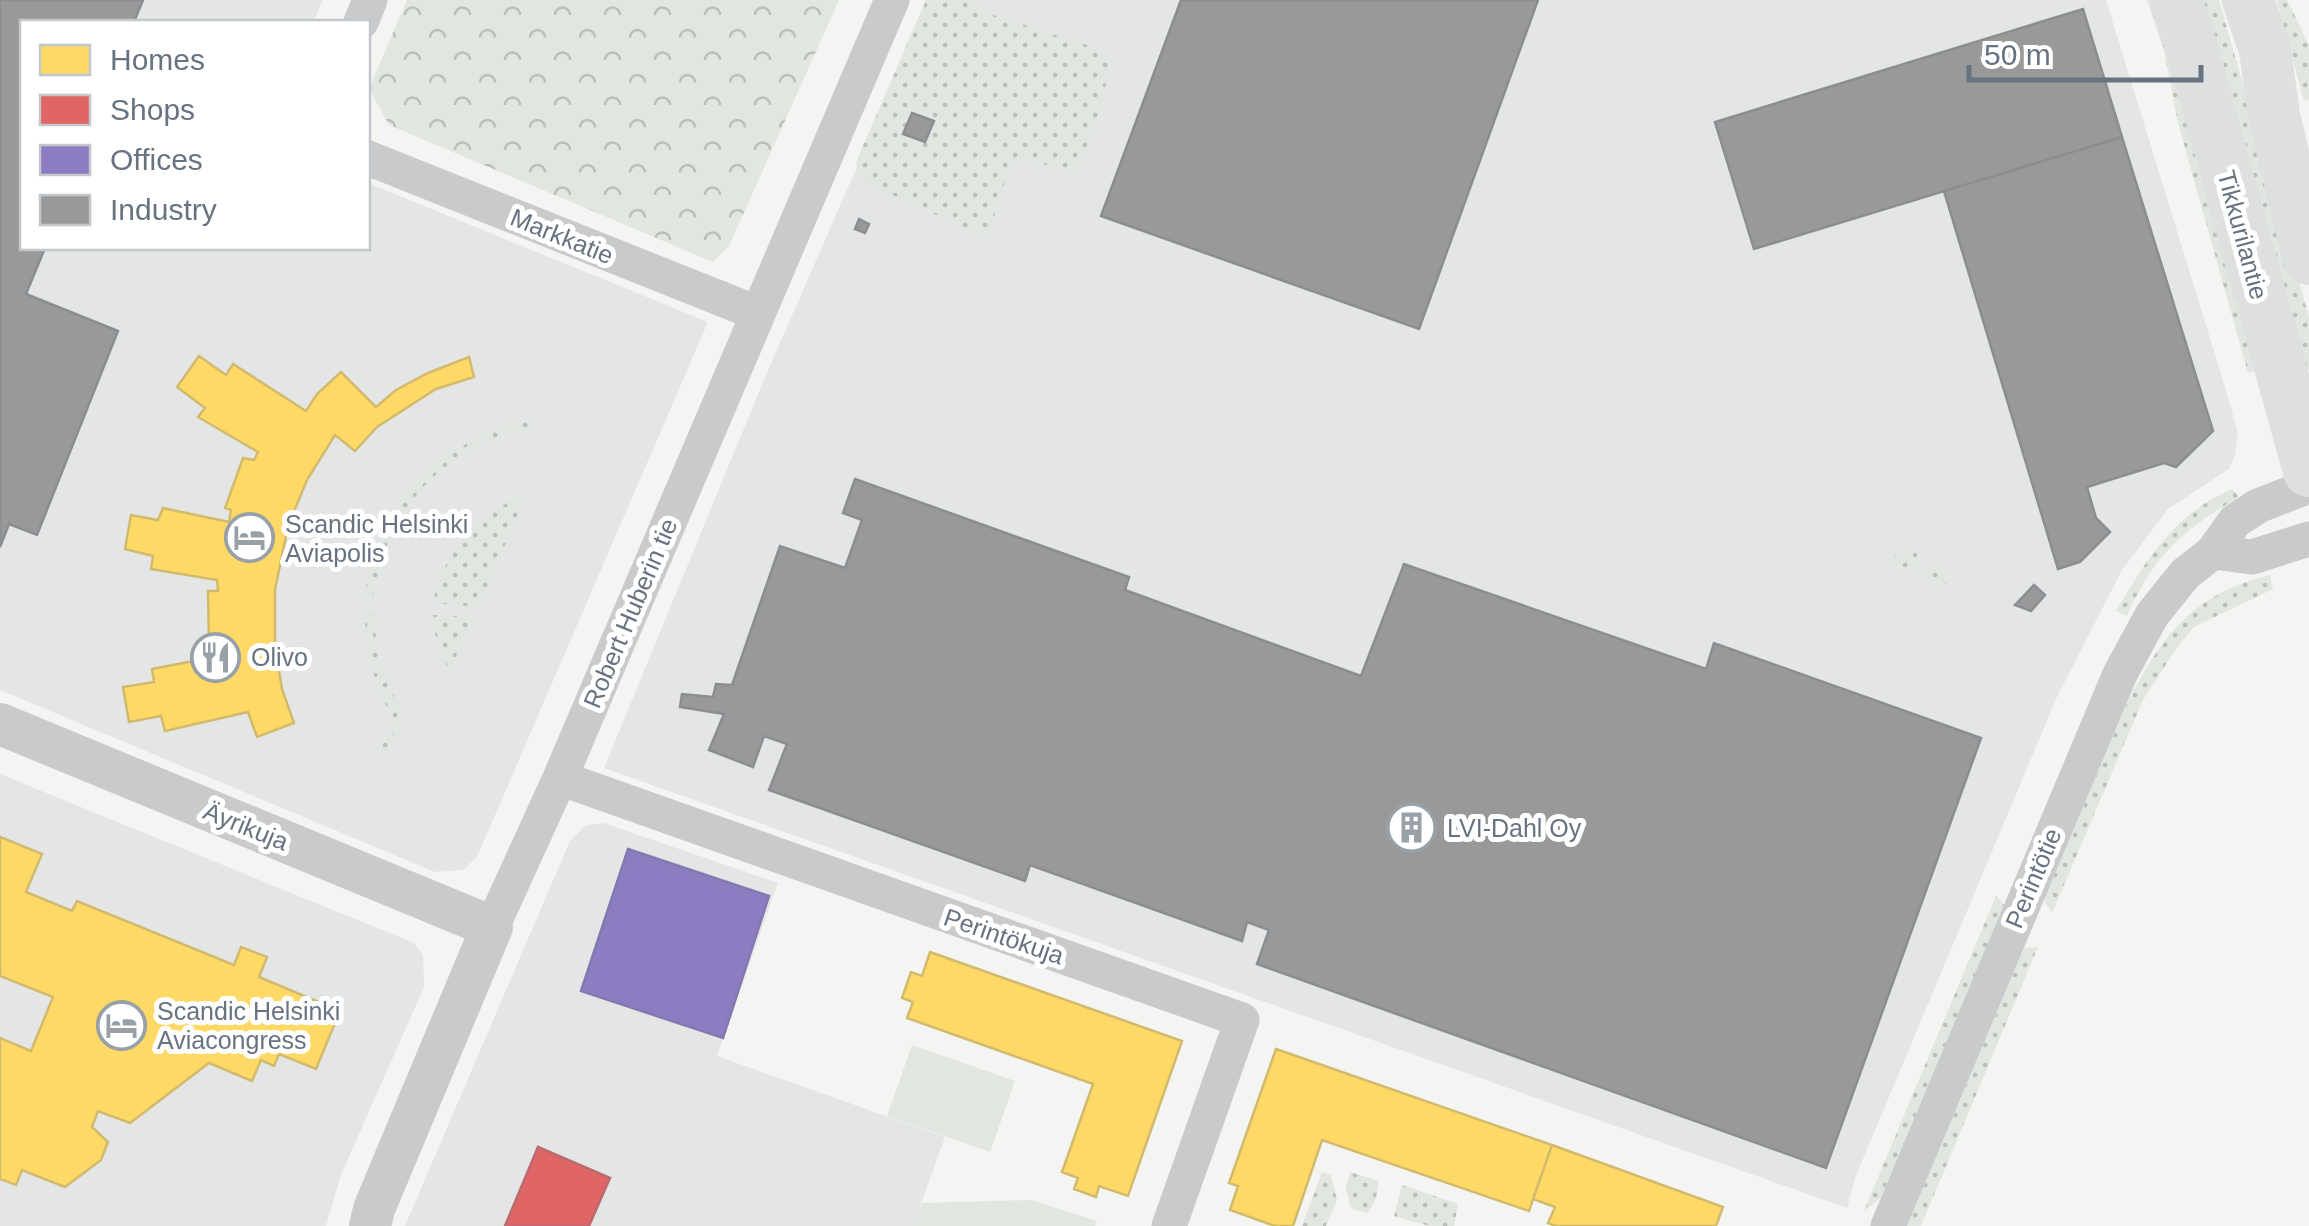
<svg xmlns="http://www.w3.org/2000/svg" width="2309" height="1226" font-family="Helvetica,sans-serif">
	<defs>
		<pattern id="grass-dots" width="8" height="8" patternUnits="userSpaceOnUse" patternTransform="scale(2.5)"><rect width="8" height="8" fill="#e2e6e1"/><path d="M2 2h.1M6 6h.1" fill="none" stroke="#bbbfbc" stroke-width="1.8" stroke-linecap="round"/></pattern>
		<pattern id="forest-crowns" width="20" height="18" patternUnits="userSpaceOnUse" patternTransform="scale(2.5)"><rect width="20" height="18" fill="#e2e6e1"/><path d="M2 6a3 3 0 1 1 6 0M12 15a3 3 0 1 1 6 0" fill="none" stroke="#bbbfbc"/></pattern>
	</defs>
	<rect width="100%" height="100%" fill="#f4f4f3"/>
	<path fill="#e4e6e6" d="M0,0H323L313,22H22V248H368V183L708,322L477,857L463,870L435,872L0,690Z
		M930,0H2106L2225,387L2238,433L2235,455L2230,468L2168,509L2122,570L2056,699L1855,1178L1847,1208L604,768L766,375Z
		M0,774L414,943L423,955L424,987L341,1175L326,1226H0Z
		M604,823L778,883L717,1056L945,1137L913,1226H405L570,841L586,825Z"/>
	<path fill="url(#grass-dots)" d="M926,0H975L973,5L990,14L1099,49L1109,61L1103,103L1077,172L1017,158L1009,169L987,238L866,183L858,175L856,162Z
		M2147,0H2156L2260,370L2248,373L2178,123L2164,51Z
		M2195,0H2219L2309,317V369L2300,371Z
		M2277,0H2287L2309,45V100L2304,101Z
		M537,419V427C516,428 498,436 479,446C414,479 386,528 373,598H365C372,504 446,435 537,419Z
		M2232,489L2239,497C2183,530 2153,556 2127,616L2116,611C2147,559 2174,514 2232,489Z
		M528,492L478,607L433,603C443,550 480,514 528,492Z
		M1916,552L1923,573L1942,567L1947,584L1883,559Z
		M2270,575L2273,589L2194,627L2178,646L2143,700L2052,913L2044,899L2129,699C2165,632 2194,594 2270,575Z
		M365,610L373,611L378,657L402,715L386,753L381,750L393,719C374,683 365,651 365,610Z
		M432,615L473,617L449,672L435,634Z
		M1996,896L2005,906L1881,1197L1863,1213Z
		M2038,947L1921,1226H1907L2024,948Z
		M1322,1172L1331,1175L1337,1200L1326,1226H1302Z
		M1350,1172L1379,1181L1376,1198L1368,1213L1351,1209L1346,1189Z
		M1402,1185L1458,1204L1454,1226H1429L1394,1216Z"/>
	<path fill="url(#forest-crowns)" d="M407,0H839L729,246L713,262L389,125L369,89Z"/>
	<path fill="#e2e6e1" d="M912,1045L1015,1081L990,1152L887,1116Z
		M1031,1200L1097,1221L1095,1226H913L922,1203Z"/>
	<path fill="#ffd966" stroke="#d1ba6e" stroke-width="2.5" d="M199,356L226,375L233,364L306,411L317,394L341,372L376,407L396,390L428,373L469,357L474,377L436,389L377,427L355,451L335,435L307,480L288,526L275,590V646L282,689L294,723L257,737L248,712L165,731L161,716L129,722L123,687L154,682L152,669L219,656V643L209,644L208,591H218L217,580L151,569L153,556L125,549L131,515L158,520L163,508L229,522L231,510L225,508L243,458L254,460L258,452L198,417L205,408L177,387Z
		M0,837L42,854L26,892L72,911L77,901L234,965L241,947L267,957L259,977L340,1011L316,1069L279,1054L274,1066L261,1060L252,1081L209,1063L130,1123L98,1111L92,1127L108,1142L101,1160L65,1187L22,1170L16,1185L0,1179V1038L31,1051L53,997L0,976Z
		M930,952L1182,1041L1128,1196L1099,1186L1096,1197L1074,1189L1078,1178L1062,1172L1093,1084L907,1018L913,1002L902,998L911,972L922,976Z
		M1276,1049L1552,1145L1529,1211L1322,1140L1293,1226H1275L1230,1210L1238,1186L1229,1183Z
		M1552,1145L1723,1207L1716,1226H1556L1548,1223L1555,1207L1533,1199Z"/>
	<path fill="#e06666" stroke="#bc6a6e" stroke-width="2.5" d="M538,1147L610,1178L589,1226H505Z"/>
	<path fill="#8e7cc3" stroke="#8279af" stroke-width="2.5" d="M628,849L769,896L723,1038L581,991Z"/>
	<path fill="#999" stroke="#8a8e92" stroke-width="2.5" d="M0,0H143L134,22H22V248H45L26,294L118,331L37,535L9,524L0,547Z
		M1181,0H1538L1419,329L1101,216Z
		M2083,9L2122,137L1754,249L1715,122Z
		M912,113L934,121L925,142L903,134Z
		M2122,137L2213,431L2176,467L2164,463L2087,487L2096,518L2110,532L2080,562L2058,569L1944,191Z
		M859,219L869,224L865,233L855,229Z
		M855,479L1129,577L1125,590L1361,676L1404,564L1706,669L1714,643L1981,738L1826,1168L1257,964L1269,930L1247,922L1242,941L1030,865L1025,881L769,790L787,744L764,736L753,767L709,750L724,714L680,707L682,694L713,697L716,684L732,685L780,546L845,568L862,520L843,513Z
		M2034,585L2045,595L2031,611L2015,605Z"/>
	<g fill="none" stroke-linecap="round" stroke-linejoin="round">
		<path stroke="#c9cacb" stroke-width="35" d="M361,22L370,0
			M368,158L757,313
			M2213,552L2252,557L2309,539
			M560,778L1242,1020L1169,1226
			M492,927L560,778L892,0
			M1888,1226L2120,674L2152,615L2185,574L2213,552L2235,521L2258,506L2309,486"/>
		<path stroke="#c9cacb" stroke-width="42" d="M0,724L492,927L374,1209L370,1226"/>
		<path stroke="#dedfdf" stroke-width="52" d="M2176,0L2192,48L2309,471
			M2248,0L2265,50L2274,116L2309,259"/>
	</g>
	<defs>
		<symbol id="hotel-ring" viewBox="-11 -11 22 22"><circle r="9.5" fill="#fff" stroke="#98a0a8" stroke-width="1.5"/><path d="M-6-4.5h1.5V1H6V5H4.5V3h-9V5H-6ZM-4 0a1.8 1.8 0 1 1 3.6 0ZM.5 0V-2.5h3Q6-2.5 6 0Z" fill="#98a0a8"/></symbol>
		<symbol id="restaurant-ring" viewBox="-11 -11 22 22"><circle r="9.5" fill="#fff" stroke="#98a0a8" stroke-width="1.5"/><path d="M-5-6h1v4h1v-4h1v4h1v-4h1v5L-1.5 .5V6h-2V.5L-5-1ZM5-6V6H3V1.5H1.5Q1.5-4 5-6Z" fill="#98a0a8"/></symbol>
		<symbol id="building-ring" viewBox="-11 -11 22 22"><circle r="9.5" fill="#fff" stroke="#98a0a8" stroke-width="1.5"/><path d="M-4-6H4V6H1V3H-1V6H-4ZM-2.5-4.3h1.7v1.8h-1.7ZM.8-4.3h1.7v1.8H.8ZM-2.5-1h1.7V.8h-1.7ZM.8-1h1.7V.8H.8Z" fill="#98a0a8"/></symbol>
	</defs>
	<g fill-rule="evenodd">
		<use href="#hotel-ring" x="222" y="510" width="55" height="55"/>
		<use href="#restaurant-ring" x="188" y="630" width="55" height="55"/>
		<use href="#building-ring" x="1384" y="800" width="55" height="55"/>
		<use href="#hotel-ring" x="94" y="998" width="55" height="55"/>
	</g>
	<g text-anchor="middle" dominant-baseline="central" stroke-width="10" stroke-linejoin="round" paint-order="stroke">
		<g font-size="25" fill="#677380" stroke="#fff">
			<text transform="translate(2243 235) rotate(75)">Tikkurilantie</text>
			<text transform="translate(562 236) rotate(22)">Markkatie</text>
			<text transform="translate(630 613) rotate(-67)">Robert Huberin tie</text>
			<text transform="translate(246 826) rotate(22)">Äyrikuja</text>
			<text transform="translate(2033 878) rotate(-67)">Perintötie</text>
			<text transform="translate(1004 936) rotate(19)">Perintökuja</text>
		</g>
		<g font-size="25" fill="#677380" stroke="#fff" text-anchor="start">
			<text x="285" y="524">Scandic Helsinki<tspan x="285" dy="29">Aviapolis</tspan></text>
			<text x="251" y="657">Olivo</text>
			<text x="1447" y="828">LVI-Dahl Oy</text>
			<text x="157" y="1011">Scandic Helsinki<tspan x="157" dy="29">Aviacongress</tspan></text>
		</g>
	</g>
	<rect x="20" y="20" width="350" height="230" fill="#ffffff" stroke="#c2c7cc" stroke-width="2.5"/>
	<rect x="40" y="45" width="50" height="30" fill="#ffd966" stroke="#c2c7cc" stroke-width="2.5"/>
	<text x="110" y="70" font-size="30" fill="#677380">Homes</text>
	<rect x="40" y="95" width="50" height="30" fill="#e06666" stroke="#c2c7cc" stroke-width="2.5"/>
	<text x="110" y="120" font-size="30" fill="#677380">Shops</text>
	<rect x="40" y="145" width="50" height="30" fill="#8e7cc3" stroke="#c2c7cc" stroke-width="2.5"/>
	<text x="110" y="170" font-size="30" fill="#677380">Offices</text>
	<rect x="40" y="195" width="50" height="30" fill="#999999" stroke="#c2c7cc" stroke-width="2.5"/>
	<text x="110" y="220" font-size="30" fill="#677380">Industry</text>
	<path d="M1969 65v15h232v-15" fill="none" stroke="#677380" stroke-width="5"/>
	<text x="1984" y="65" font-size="30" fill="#677380" stroke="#ffffff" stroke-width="8" paint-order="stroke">50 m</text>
</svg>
